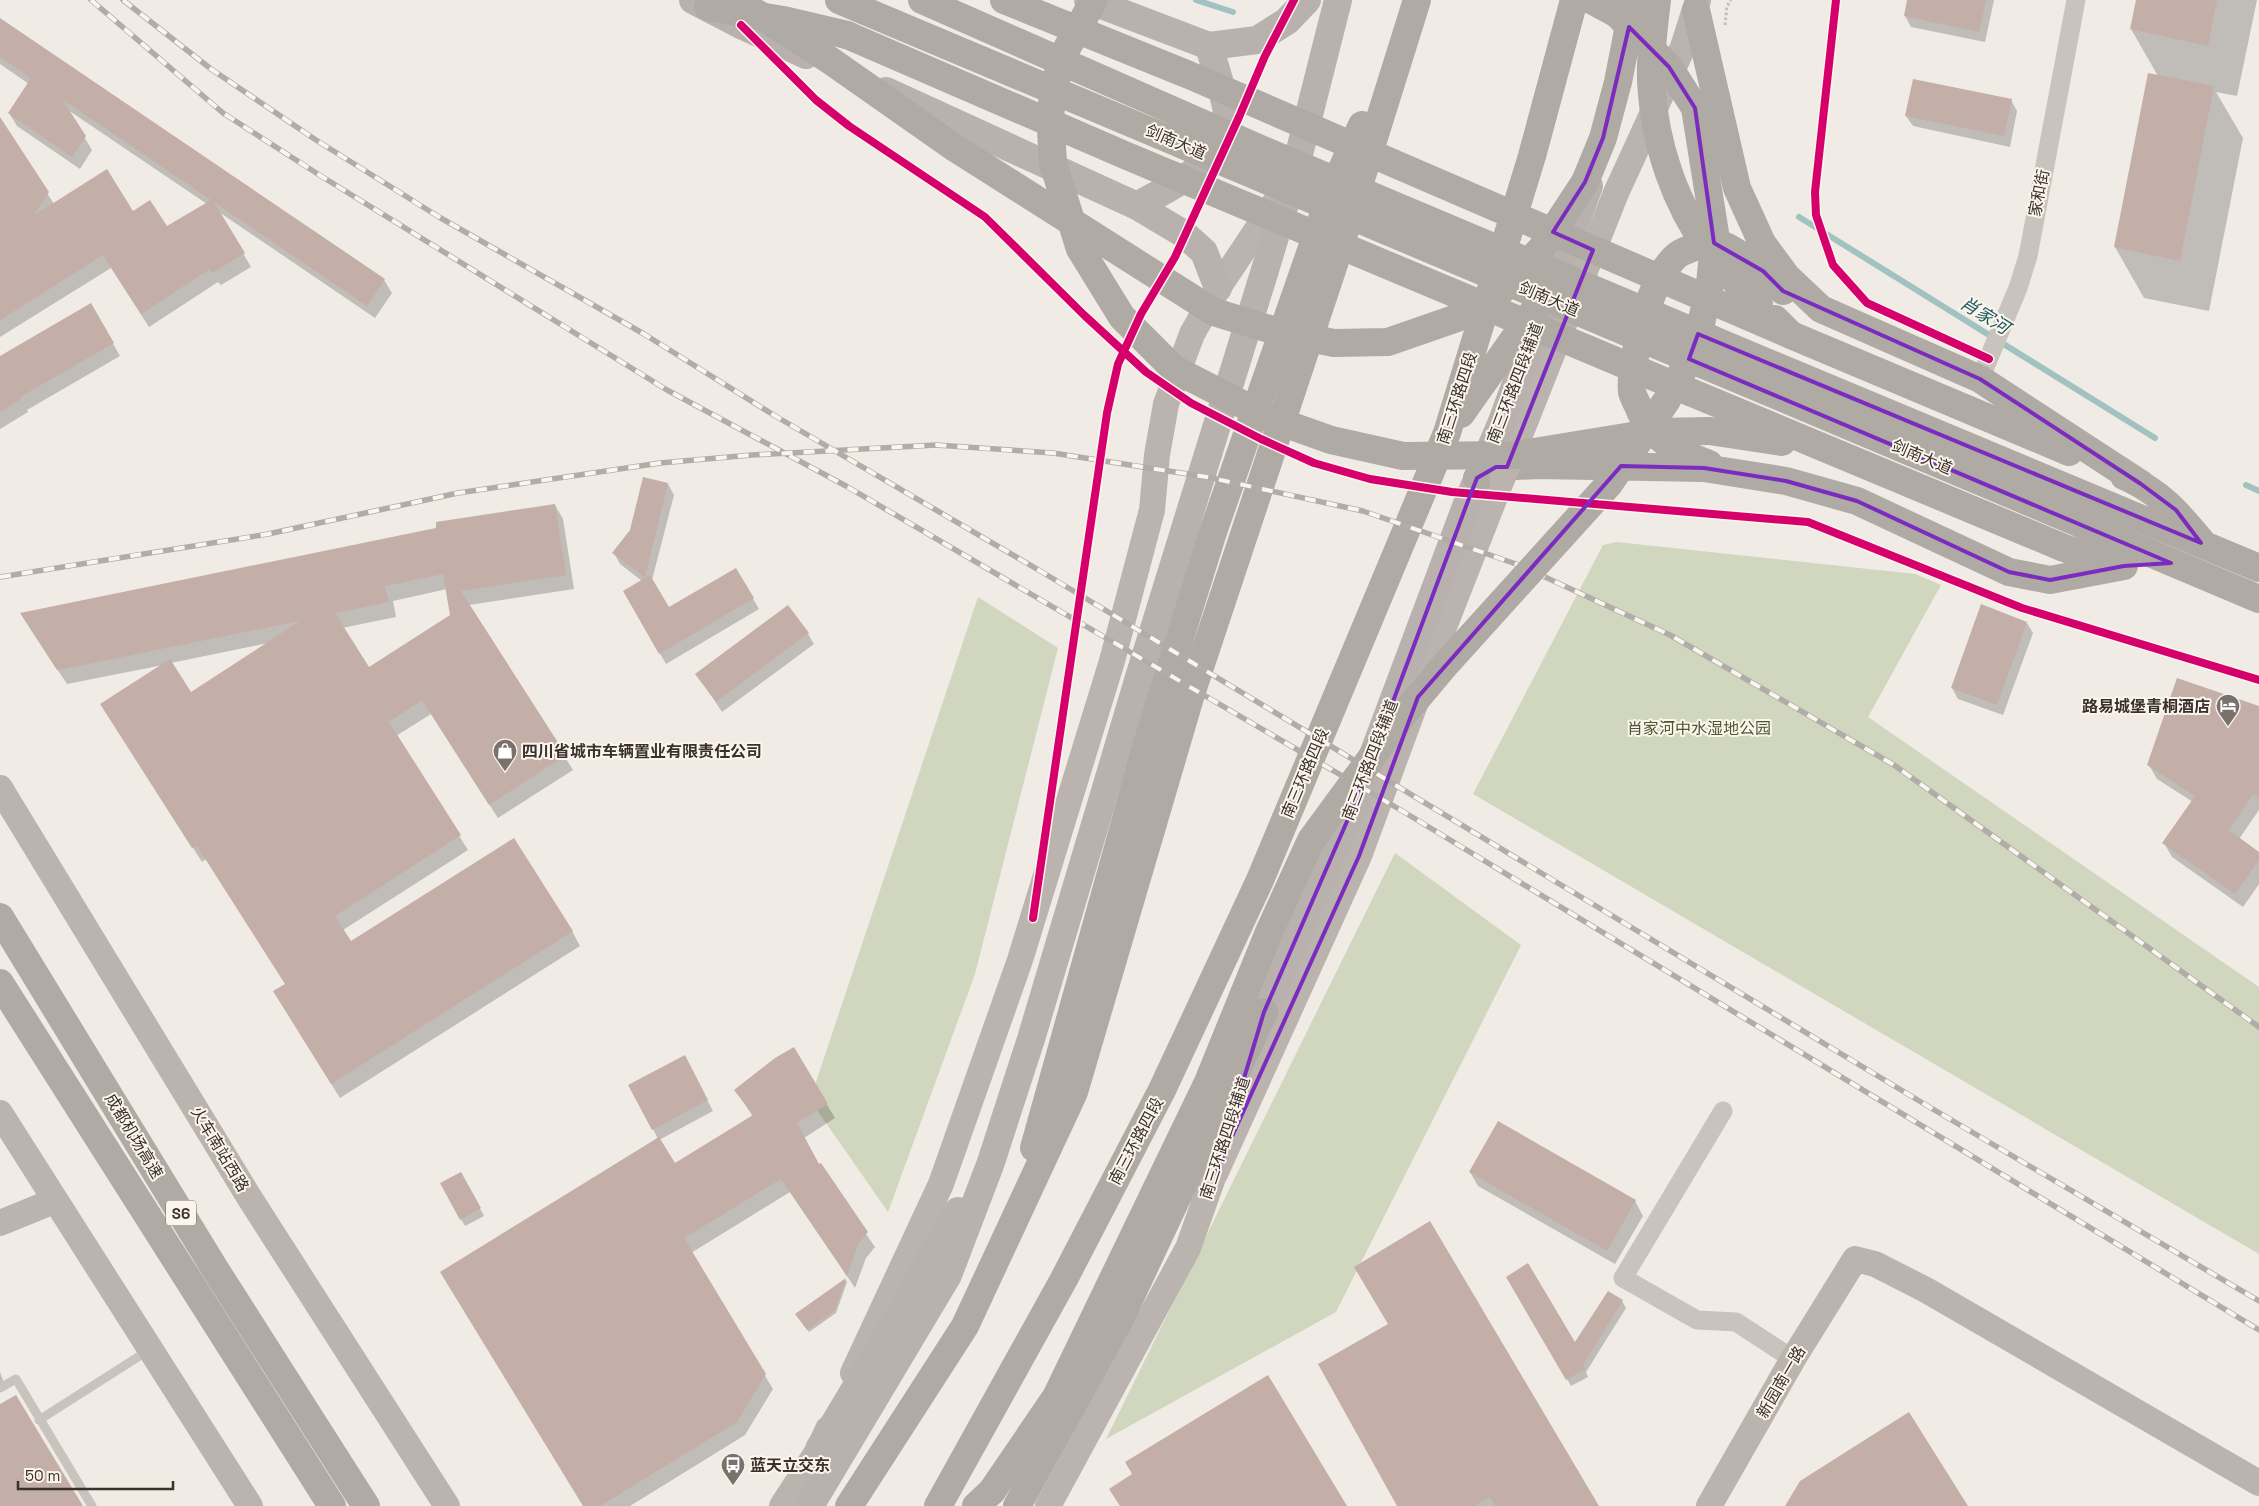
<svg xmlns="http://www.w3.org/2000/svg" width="2259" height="1506" font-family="'Space Grotesk','Noto Sans SC',sans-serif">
	<rect width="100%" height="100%" fill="#f0ebe5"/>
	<path fill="#d1d6bf" d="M1617,542L1915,574L1941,585L1868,717L2259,987V1254L1473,794L1603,545Z
		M978,597L1058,648L975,974L888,1212L810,1100Z
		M1395,853L1521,945L1336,1312L1106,1439Z"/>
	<path fill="#0003" fill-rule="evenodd" d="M1908,0H1994L1985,42L1911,27L1905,16Z
		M2137,0H2257L2237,96L2216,92L2243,138L2209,311L2144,298L2115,247L2158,76L2131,29Z
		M0,20L384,280L392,293L375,318L219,212L251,267L221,285L218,282L149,327L111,268L0,337V119L54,204L133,213L167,228L207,204L68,110L92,150L80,169L17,126L9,113L29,84L0,64Z
		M2011,100L2017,111L2010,147L1913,126L1906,116Z
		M91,305L120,356L27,410L28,412L0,429V358Z
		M668,484L674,495L652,580L669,609L736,569L759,609L666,664L624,591L642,581L620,564L614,553Z
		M555,505L563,519L574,589L469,605L573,770L498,818L431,714L396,736L468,850L343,930L351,943L572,931L580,946L340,1098L283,1006L286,984L206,859L202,862L110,718L163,665L67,684L30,628ZM447,589L451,616L369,669L342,628L396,617L393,601ZM268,643L191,694L171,663Z
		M2027,623L2033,633L2003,715L1958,699L1952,688Z
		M808,634L814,644L722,712L697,674Z
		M2259,707V810L2239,839L2259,853V884L2243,907L2172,857L2164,843L2193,802L2157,779L2149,765Z
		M793,1049L835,1118L804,1138L819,1166L875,1247L866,1258L855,1288L790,1192L691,1253L773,1389L745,1435L630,1506H584L658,1139L653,1129L690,1067L713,1111L659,1140L674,1165L753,1117L736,1090Z
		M1470,1172L1635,1201L1643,1216L1615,1264L1478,1186Z
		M461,1173L484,1216L465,1226L461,1219Z
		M1508,1277L1575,1345L1608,1292L1622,1301L1626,1308L1586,1372L1588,1377L1571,1386Z
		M846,1280L847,1282L836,1313L809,1332L797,1315Z
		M1389,1325L1598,1506H1398Z
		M0,1372L4,1383L0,1385Z"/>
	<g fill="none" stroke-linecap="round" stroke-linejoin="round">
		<path stroke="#a1c2c1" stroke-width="6" d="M1196,0L1233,12
			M1799,217L2155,438
			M2246,485L2259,491"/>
	</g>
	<path fill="#c3afa7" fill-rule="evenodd" d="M1907,0H1986L1979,32L1904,16Z
		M2136,0H2217L2208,46L2130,29Z
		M0,18L385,279L367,306L214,202L245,253L212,273L210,269L141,314L103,255L0,320V117L49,192L33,216L107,169L133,211L150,200L167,226L211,200L62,99L86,136L72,157L8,113L31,78L0,57Z
		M2148,73L2214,86L2180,261L2114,247Z
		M1913,79L2012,99L2004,136L1905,116Z
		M91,303L114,343L20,397L21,399L0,412V356Z
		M643,477L668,483L645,577L612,553L630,530Z
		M555,504L566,575L461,591L566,755L489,805L422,700L389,722L461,835L335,916L351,941L514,838L573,931L331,1084L273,991L285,984L197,846L192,848L100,704L170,659L191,692L300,621L57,670L20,613L436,528V522ZM443,574L450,615L369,667L335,613L389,602L385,586Z
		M736,568L754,598L659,654L623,591L650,575L669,607Z
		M1981,604L2027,622L1997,705L1951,688Z
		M788,605L809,633L716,702L695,674Z
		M2177,678L2259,706V797L2253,794L2229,830L2259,852V860L2235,894L2162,843L2195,796L2147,765Z
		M794,1047L828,1104L797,1123L819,1164L821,1163L868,1232L858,1244L847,1276L781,1179L684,1238L766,1374L737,1422L600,1506H583L440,1272L659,1137L675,1163L753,1115L734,1090L775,1058Z
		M685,1055L708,1100L652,1130L628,1085Z
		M1498,1121L1636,1200L1607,1251L1469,1172Z
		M461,1172L481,1208L460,1220L440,1183Z
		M1430,1221L1599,1506H1495L1490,1497L1474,1506H1397L1318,1364L1388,1324L1354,1267Z
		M1528,1263L1575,1342L1608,1291L1623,1300L1583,1365L1585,1369L1566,1380L1506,1277Z
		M846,1278L835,1310L807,1330L795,1314Z
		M1268,1375L1347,1506H1120L1109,1489L1132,1474L1125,1462Z
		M16,1395L83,1506H0V1404Z
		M1909,1412L1968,1506H1785L1800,1481Z"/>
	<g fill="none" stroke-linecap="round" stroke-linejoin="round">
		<path stroke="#c2bbb6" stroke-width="3" stroke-dasharray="2.5 2.5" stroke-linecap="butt" d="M1725,25L1727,6L1731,0"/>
		<path stroke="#c9c3be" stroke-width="9" d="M0,1388L16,1379L92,1506
			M39,1420L149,1350"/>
		<path stroke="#c9c3be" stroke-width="19" d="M1980,379L2018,288L2028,256L2076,0
			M1723,1111L1623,1278L1697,1320L1736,1322L1793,1359"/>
		<path stroke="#bab3ae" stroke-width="26" d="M1512,455L1616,193L1683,47L1698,0
			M0,788L249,1197L447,1506
			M0,1113L250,1506
			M1215,1174L1359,856L1435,650L1502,479
			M0,1223L54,1201
			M853,1373L941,1184L1020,960L1112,661L1152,510L1157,455L1166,404L1192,334L1218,288L1278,198
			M782,1506L819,1449L828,1429
			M1048,1506L1188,1248L1220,1158
			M1709,1506L1793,1359L1855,1259L1875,1264L1926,1290L2259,1483"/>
		<path stroke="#b8b1ad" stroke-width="28" d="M693,0L741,25L806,55
			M1088,0L1209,46L1257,40L1287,21L1307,0
			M886,91L1137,206L1184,234L1204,252L1218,288
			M1137,206C1173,185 1223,165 1227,117C1228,105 1213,61 1209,46
			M1264,1012L1355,803L1468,501L1501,424L1589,186
			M819,1449L897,1319L958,1211
			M810,1506L948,1275L990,1165L1031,1039L1140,674L1265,270L1294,174L1338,0"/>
		<path stroke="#afaaa4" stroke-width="28" d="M708,7L783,20L847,35
			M1696,10L1737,188L1762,243L1787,277L1821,309L1980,379L2141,484
			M1585,182L1603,138L1618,82L1634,0
			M1775,319L1791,335L2069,452
			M1711,339L2259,568
			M1702,364L2259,599
			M1690,392L2064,548L2117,566
			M1461,414L1552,285
			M1709,431L1782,442
			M1709,464C1678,453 1650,438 1638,406C1636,402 1633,396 1632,392C1629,367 1649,291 1664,271C1667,266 1674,257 1679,254C1683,251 1707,242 1711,242C1731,242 1770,278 1783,291
			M2124,476C2160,492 2177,512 2201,541
			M1477,478L1496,467L1538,465L1704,468L1786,481L1857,501L2009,572L2050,580L2124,566
			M0,917L215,1269L366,1506
			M0,983L332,1506
			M1034,1148L1147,744L1212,535L1331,193L1362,125
			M849,1506L965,1326L1074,1092L1191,694L1340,246L1417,0
			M938,1506L1064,1279L1162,1090L1260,880L1447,433L1532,156L1574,0
			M976,1506L992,1491
			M1017,1506L1121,1317L1264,1012"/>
		<defs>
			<path id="rail" d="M91,0L223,113L321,176L667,390L846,486L1404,812L2259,1330
				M123,0L211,69L316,140L439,217L644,334L777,417L1042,572L1926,1105L2259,1301
				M0,577L268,534L458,493L660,463L752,455L936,445L1053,453L1207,477L1363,511L1519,565L1670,635L1894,765L2259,1027"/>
		</defs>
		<use href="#rail" stroke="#b1aca8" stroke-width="5.5"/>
		<use href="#rail" stroke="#fbf5ee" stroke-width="4" stroke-dasharray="11" stroke-linecap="butt"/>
		<path stroke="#bab3ae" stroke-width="26" d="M1502,479L1512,455"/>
		<path stroke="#afaaa4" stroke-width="28" d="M736,0L831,61L955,148L1214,312L1279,332L1334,343L1388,342L1457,318L1502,290L1541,249L1585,182
			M839,0L1702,364
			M922,0L1263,150L1711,339
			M1004,0L1189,75L1791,335
			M1094,0L1067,48L1058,72L1050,114L1053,163L1080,249L1122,317L1174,369L1269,418L1331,440L1403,456L1516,455L1656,432L1709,431
			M1657,0C1654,26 1650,54 1651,80C1654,144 1675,206 1714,257C1726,274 1744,289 1759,304
			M847,35L1127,156L1690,392
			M992,1491L1056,1397L1208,1082L1269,932L1311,840L1399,720L1446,664L1609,484L1667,400L1696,346L1710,284L1715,233L1695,108L1669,67L1617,14L1591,0"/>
		<defs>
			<path id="cycleway" d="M1836,0L1815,192L1816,215L1833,265L1867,303L1989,359
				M741,25L816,100L849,126L985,217L1084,315L1146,372L1191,403L1261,439L1314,463L1370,479L1452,492L1808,522L2022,608L2259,680
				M1033,918L1107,413L1118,364L1141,314L1175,257L1239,117L1265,56L1294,0"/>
		</defs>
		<use href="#cycleway" stroke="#fbf5ee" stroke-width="11"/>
		<use href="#cycleway" stroke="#d6006c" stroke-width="8"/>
	</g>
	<path fill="none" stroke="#7b2cbf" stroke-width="4" stroke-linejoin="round" d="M1629,27L1669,67L1695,108L1714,243L1763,271L1783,291L1980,379L2141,484L2176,510L2201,543L1698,334L1689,359L2171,563L2124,566L2050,580L2009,572L1857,501L1786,481L1704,468L1621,466L1418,697L1359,856L1215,1174L1264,1012L1355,803L1468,501L1477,478L1496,467H1507L1593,250L1553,232L1585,182L1603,138Z"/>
	<defs>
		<symbol id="hotel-pin" viewBox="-11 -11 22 30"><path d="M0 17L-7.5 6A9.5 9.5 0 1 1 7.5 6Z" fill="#7a716c" stroke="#fbf5ee"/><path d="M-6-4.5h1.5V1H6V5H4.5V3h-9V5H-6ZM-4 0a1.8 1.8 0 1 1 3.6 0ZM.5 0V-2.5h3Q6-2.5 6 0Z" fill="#fff"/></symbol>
		<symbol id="shop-pin" viewBox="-11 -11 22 30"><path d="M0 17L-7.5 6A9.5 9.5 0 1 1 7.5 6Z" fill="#7a716c" stroke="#fbf5ee"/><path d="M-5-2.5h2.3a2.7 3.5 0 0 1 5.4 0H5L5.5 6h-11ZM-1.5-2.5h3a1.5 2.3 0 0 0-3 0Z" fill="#fff"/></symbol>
		<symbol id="bus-pin" viewBox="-11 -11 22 30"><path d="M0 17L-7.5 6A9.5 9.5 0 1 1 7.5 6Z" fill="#7a716c" stroke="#fbf5ee"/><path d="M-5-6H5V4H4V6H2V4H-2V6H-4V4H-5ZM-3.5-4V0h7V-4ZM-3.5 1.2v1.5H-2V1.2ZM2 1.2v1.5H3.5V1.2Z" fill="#fff"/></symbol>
	</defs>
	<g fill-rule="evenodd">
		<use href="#hotel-pin" x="2214" y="692" width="28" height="38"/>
		<use href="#shop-pin" x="491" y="737" width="28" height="38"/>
		<use href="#bus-pin" x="719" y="1451" width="28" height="38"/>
	</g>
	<g text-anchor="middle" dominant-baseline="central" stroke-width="4" stroke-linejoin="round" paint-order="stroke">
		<rect fill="#fbf5ee" stroke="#756b66" stroke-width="1" x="166" y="1200.5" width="30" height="25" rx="4"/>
		<g font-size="15" font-weight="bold" fill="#3b302b">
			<text x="181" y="1213">S6</text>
		</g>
		<g font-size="16" fill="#3b302b" stroke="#fbf5ee">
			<text transform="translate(1176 142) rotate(23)">剑南大道</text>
			<text transform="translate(2039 193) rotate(-79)">家和街</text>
			<text transform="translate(1549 299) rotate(23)">剑南大道</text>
			<text transform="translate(1515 383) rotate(-69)">南三环路四段辅道</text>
			<text transform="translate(1457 398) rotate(-72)">南三环路四段</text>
			<text transform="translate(1922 457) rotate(23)">剑南大道</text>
			<text transform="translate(1370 760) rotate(-69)">南三环路四段辅道</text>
			<text transform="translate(1305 773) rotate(-67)">南三环路四段</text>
			<text transform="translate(134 1136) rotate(59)">成都机场高速</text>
			<text transform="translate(1225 1138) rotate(-72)">南三环路四段辅道</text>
			<text transform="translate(1136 1141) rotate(-62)">南三环路四段</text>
			<text transform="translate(220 1149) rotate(59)">火车南站西路</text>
			<text transform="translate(1781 1382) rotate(-60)">新园南一路</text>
		</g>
		<g font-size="16" font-weight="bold" fill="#3b302b" stroke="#fbf5ee" text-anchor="start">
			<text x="2210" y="706" text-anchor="end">路易城堡青桐酒店</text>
			<text x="522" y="751">四川省城市车辆置业有限责任公司</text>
			<text x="750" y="1465">蓝天立交东</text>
		</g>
		<g font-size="16" fill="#4a5a2e" stroke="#fbf5ee">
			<text x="1699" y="728">肖家河中水湿地公园</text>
		</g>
		<g font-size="18" font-style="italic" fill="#1f5a5e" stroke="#fbf5ee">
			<text transform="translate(1985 315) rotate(32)">肖家河</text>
		</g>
	</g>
	<path d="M18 1481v8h155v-8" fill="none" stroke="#3b302b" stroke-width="2.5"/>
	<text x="25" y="1481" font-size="15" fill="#3b302b" stroke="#fbf5ee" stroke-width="4" paint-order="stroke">50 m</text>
</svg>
